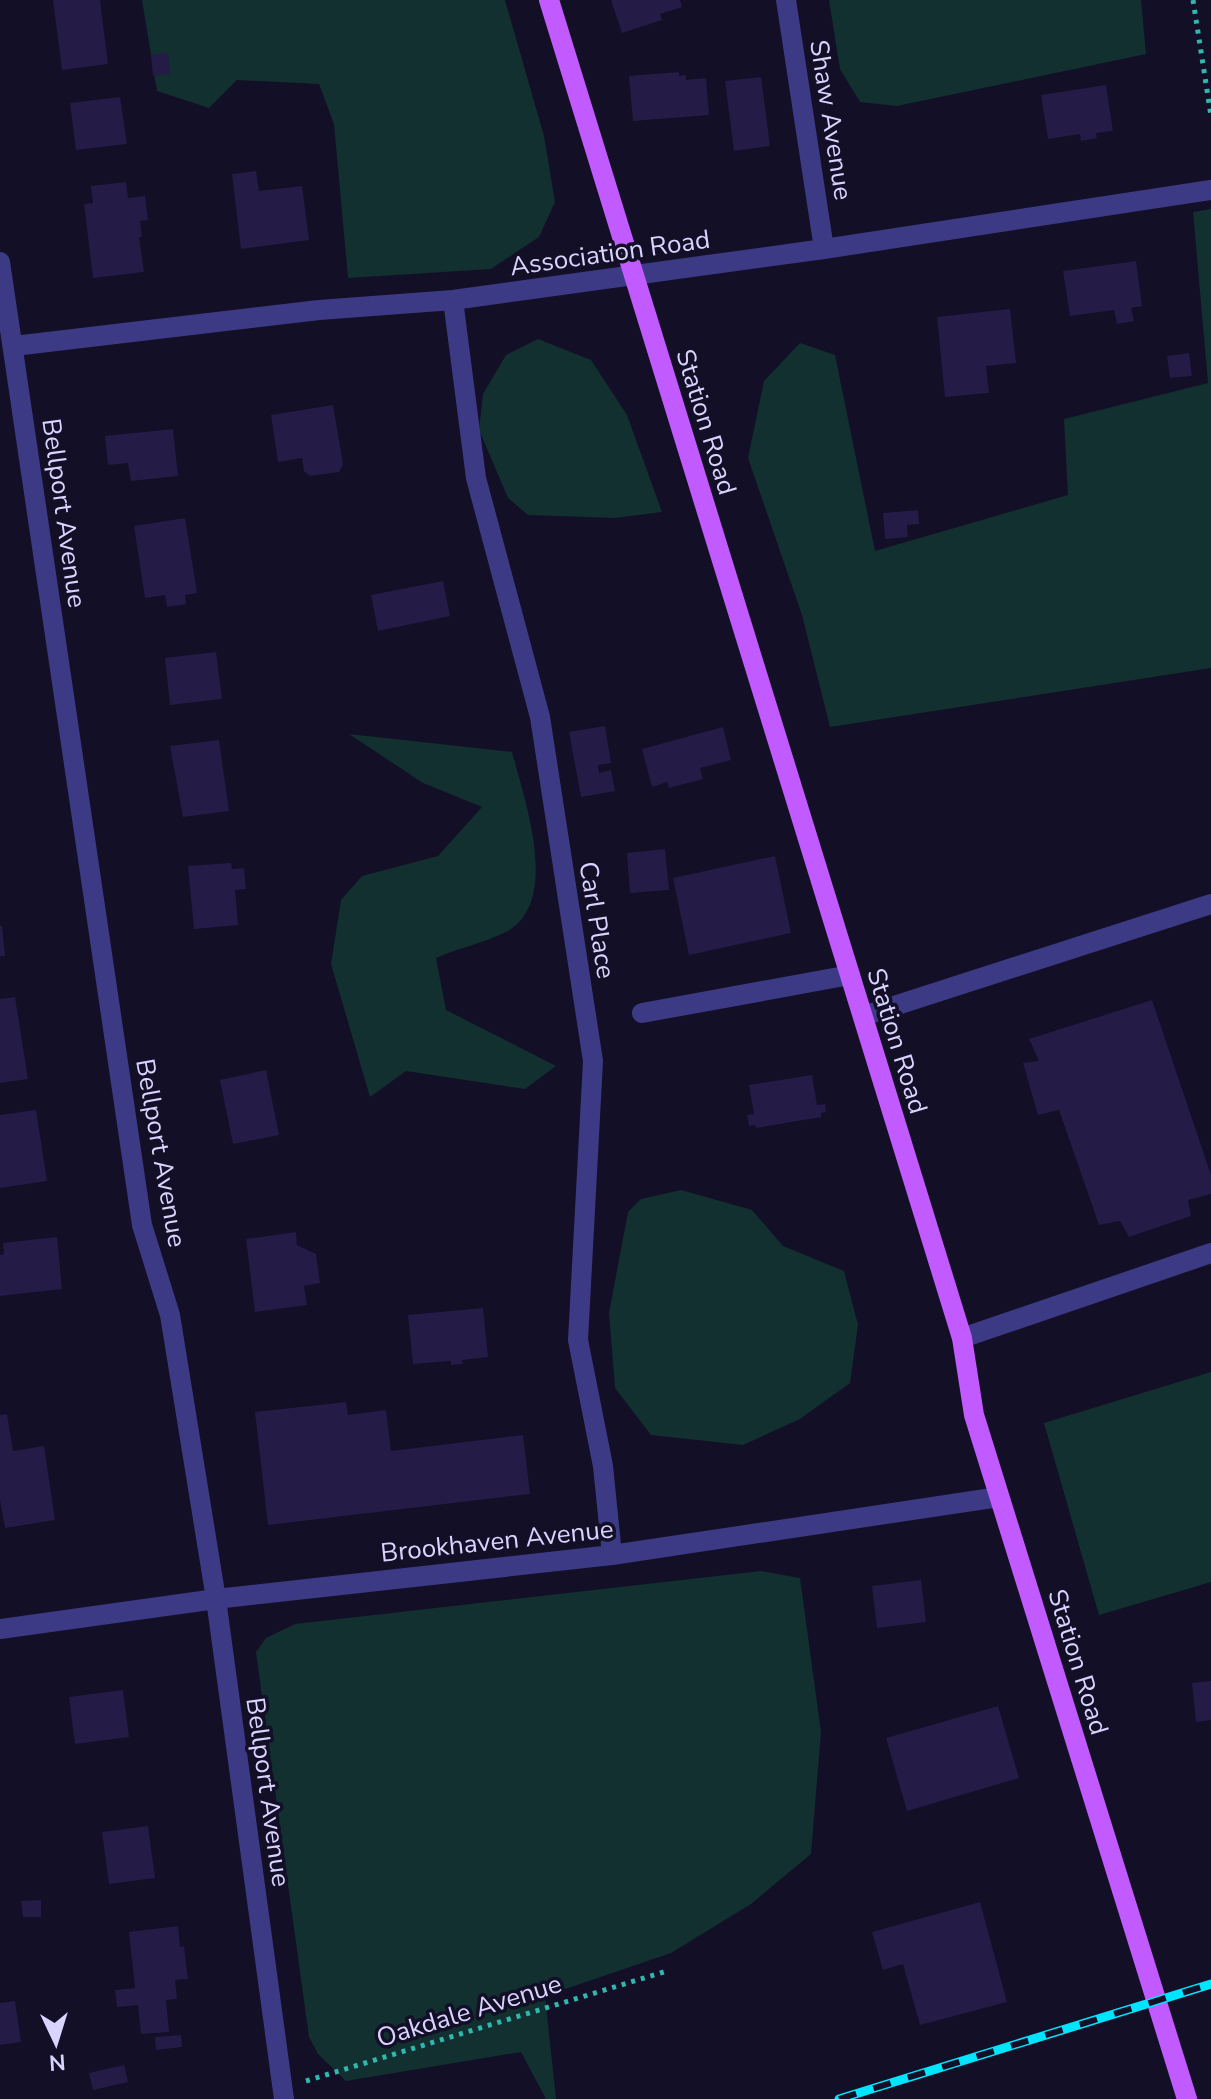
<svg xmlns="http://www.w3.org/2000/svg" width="1211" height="2099" font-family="'Nunito Sans',sans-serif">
	<rect width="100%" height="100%" fill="#130f26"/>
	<path fill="#12302f" d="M142,0H505L544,136L555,202L539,237L491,269L348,278L334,124L319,84L237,80L209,108L157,91Z
		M829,0H1141L1146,54L897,106L860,102L840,69Z
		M1211,209V668L830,727L802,615L748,458L764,381L800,343L835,355L875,551L1068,495L1064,419L1208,383L1193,212Z
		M538,339L591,360L627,415L662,512L615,518L528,515L508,498L479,430L483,394L506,355Z
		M349,734L512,752C524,798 562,903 506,932C484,943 458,948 436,958L446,1010L556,1066L525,1089L406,1071L370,1097L331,964L341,900L362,876L438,856L482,807L423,783Z
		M681,1190L752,1210L783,1246L844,1271L858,1325L850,1383L800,1419L743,1445L651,1435L615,1388L609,1313L628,1212L641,1199Z
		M1211,1372V1582L1099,1615L1044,1423Z
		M761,1571L800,1578L821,1732L811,1854L751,1904L671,1953L545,1996L556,2099H546L521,2052L346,2081L318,2054L309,2037L256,1652L266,1638L295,1624Z"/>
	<path fill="#241b47" d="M53,0H100L108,64L62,70Z
		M611,0H680L682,7L660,14L662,20L622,33Z
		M168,53L170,74L153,76L151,55Z
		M679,72V76L686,75V80L706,78L709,115L633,121L629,76Z
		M761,77L770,146L734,151L725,81Z
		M1106,85L1113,131L1096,133L1097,138L1081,141L1080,134L1048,139L1041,95Z
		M120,97L127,144L76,150L70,103Z
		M256,171L259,191L302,186L309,240L241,249L232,174Z
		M126,182L128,198L145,196L148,220L140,221L142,237H139L144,272L93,278L84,204L93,203L91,186Z
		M1136,261L1142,306L1131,308L1134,321L1117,324L1114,310L1070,316L1063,271Z
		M1010,309L1016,363L986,366L989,393L945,397L937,317Z
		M1189,353L1192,376L1170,378L1167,356Z
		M333,405L343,464L339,472L310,476L304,471L302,458L278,462L271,415Z
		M173,429L178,476L131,481L128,463L108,465L105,436Z
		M918,510L919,524L907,525L908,537L885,539L883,513Z
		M185,518L197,593L185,595L186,604L167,607L165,595L145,598L134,526Z
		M443,581L450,616L378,631L371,595Z
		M216,652L222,699L170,705L165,658Z
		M605,726L611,763L598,765L599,773L611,770L615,791L581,797L569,732Z
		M723,727L731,760L700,768L703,779L669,788L667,782L652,787L642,749Z
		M219,740L229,811L183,817L170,746Z
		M665,849L669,890L630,893L627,853Z
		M775,856L791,933L689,955L673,878Z
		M231,863L232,869L244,868L246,889L235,890L238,925L194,929L188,866Z
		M0,926H2L5,956H0Z
		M15,997L28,1079L0,1083V999Z
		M1152,1000L1211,1175V1194L1188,1200L1191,1216L1129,1237L1120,1221L1099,1225L1059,1110L1038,1115L1023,1063L1039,1061L1029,1039Z
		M266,1070L279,1135L233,1144L220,1080Z
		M812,1075L817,1105L825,1104L826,1112L821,1113V1117L756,1128L755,1125L749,1126L747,1115L754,1114L749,1085Z
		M36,1110L47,1181L0,1188V1115Z
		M296,1232L297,1245L316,1254L320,1283L304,1286L307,1305L255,1312L246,1239Z
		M57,1237L62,1289L0,1296V1255L4,1254L3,1243Z
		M483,1308L488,1357L462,1360L463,1364L451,1365V1361L413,1364L408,1315Z
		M346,1402L348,1415L386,1410L391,1451L523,1435L530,1494L268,1525L255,1412Z
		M7,1414L13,1451L44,1446L55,1520L5,1528L0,1500V1415Z
		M921,1580L926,1622L877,1628L872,1586Z
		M1211,1681V1720L1196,1722L1192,1683Z
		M123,1690L129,1737L75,1744L69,1697Z
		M998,1706L1019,1778L907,1811L886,1738Z
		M148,1826L155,1878L109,1884L102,1832Z
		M41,1900V1917H23L21,1901Z
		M980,1902L1007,2002L920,2025L903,1964L883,1970L872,1932Z
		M178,1926L180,1947L184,1946L188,1979L175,1980L177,1999L166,2000L169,2032L141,2034L138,2005L117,2007L115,1990L135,1988L129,1932Z
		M15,2001L21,2042L0,2045V2003Z
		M181,2035L182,2047L156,2050L155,2037Z
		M124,2065L128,2082L93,2090L89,2073Z"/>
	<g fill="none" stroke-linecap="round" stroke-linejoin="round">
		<path stroke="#2fb8b0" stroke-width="5" stroke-dasharray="4 6" stroke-linecap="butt" d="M1193,0L1211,116
			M306,2081L667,1971"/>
		<path stroke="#3d3a85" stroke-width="20" d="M786,0L824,249
			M0,262L142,1225L170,1315L216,1599L284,2099
			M453,300L476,478L540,717L593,1061L578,1340L603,1466L612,1555
			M14,346L319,310L453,300L824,249L1211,190
			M642,1013L850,975
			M863,1016L1211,904
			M962,1338L1211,1253
			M0,1629L216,1599L612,1555L999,1497"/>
		<path stroke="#c25bff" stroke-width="20" d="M549,0L962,1338L974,1415L1187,2099"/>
		<defs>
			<path id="rail" d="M839,2099L1211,1984"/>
		</defs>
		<use href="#rail" stroke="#00e5ff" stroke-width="9"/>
		<use href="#rail" stroke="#130f26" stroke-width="6" stroke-dasharray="18" stroke-linecap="butt"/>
	</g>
	<g text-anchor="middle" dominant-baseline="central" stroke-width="7" stroke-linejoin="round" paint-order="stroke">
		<g font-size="26" fill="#d9d4ff" stroke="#130f26">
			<text transform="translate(831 120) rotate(81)">Shaw Avenue</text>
			<text transform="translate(610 253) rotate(-8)">Association Road</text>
			<text transform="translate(706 422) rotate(73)">Station Road</text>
			<text transform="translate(64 513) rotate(82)">Bellport Avenue</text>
			<text transform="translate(597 920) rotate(81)">Carl Place</text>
			<text transform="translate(897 1041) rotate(73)">Station Road</text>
			<text transform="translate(161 1153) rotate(80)">Bellport Avenue</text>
			<text transform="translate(497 1541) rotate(-6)">Brookhaven Avenue</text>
			<text transform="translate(1078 1662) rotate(73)">Station Road</text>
			<text transform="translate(268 1792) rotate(82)">Bellport Avenue</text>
			<text transform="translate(469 2011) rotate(-17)">Oakdale Avenue</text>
		</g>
	</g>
	<g transform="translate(56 2043) rotate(176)" stroke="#130f26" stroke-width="6" paint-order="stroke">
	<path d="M0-6L14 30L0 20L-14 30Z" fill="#d9d4ff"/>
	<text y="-12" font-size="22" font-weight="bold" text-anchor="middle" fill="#d9d4ff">N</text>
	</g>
</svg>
